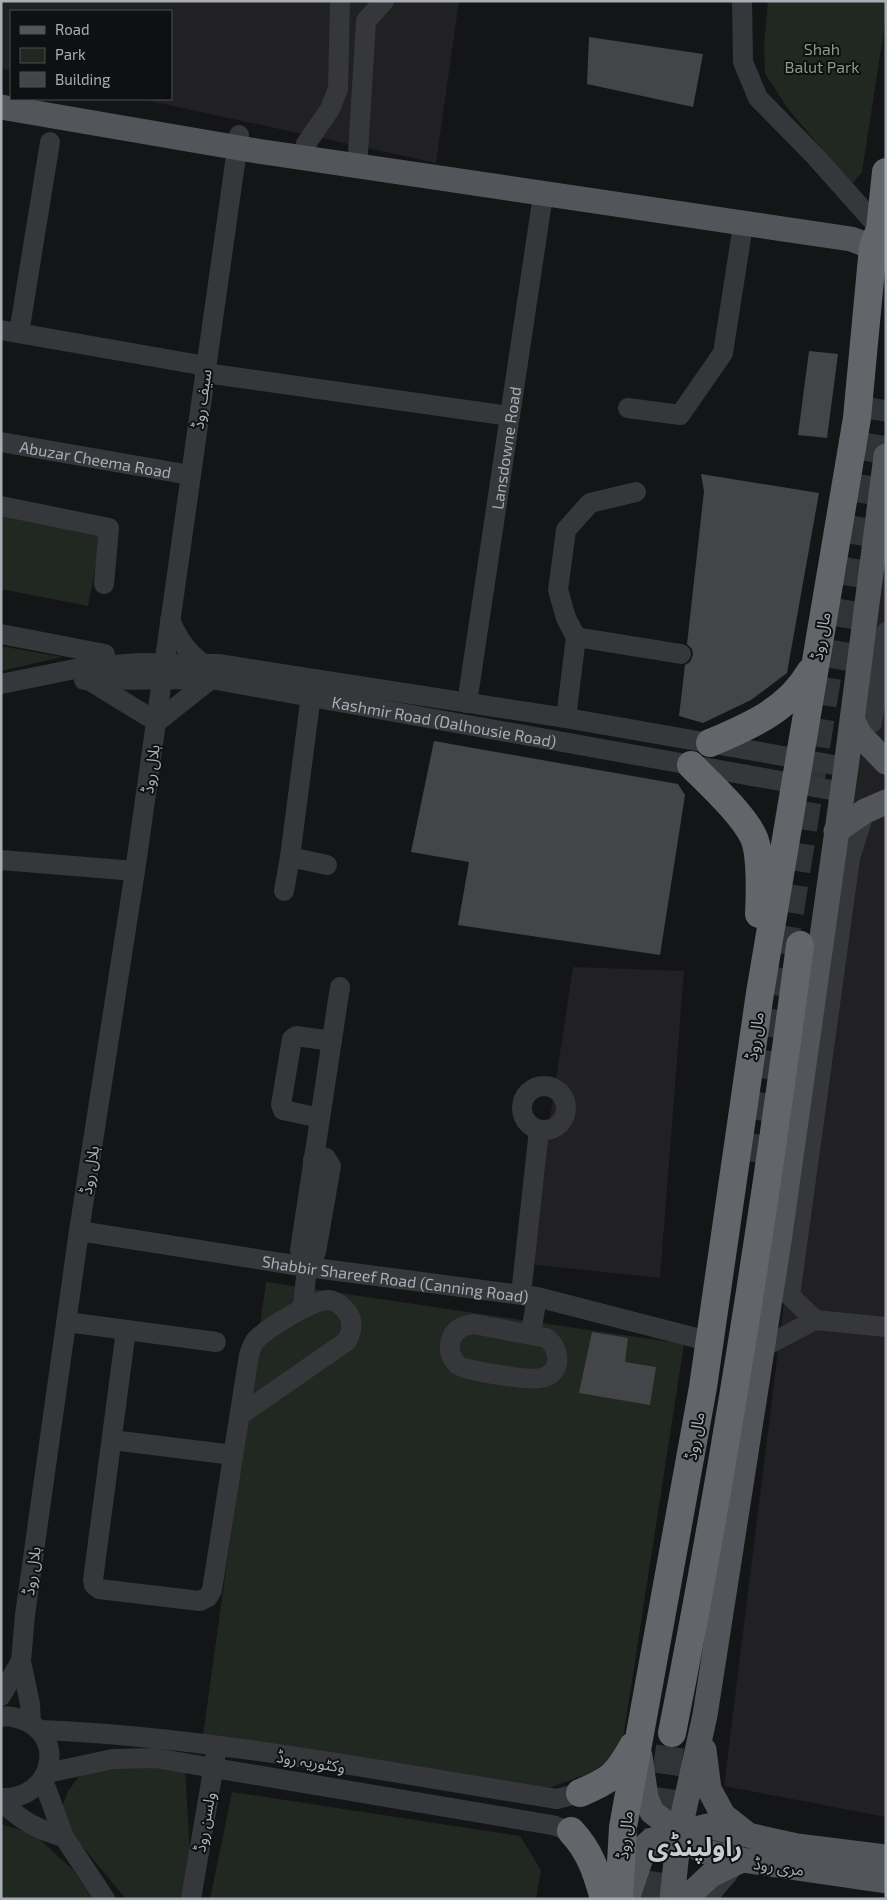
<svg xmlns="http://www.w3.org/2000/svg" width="887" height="1900" font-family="'Exo 2','Noto Sans Arabic',sans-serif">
	<rect width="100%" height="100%" fill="#141516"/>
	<path fill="#212123" d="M1,1H459L436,163L141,99H171V11H11V70L1,68Z
		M886,479V1817L724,1786Z
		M573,967L684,971L660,1278L528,1264Z"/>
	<path fill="#212821" d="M768,1H886V17L862,172L852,184L789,110L765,74L764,46Z
		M1,514L102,535L88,606L1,589Z
		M1,646L62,657L1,671Z
		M266,1282L684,1344L621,1752L590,1773L546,1789L203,1735Z
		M111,1762L185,1768L190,1855L185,1899H126L68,1829L60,1812L68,1791L84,1770Z
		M232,1792L520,1836L541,1870L536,1899H210Z
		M1,1824L34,1834L73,1870L93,1899H1Z"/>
	<path fill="#444549" d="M589,37L703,54L693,107L587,84Z
		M809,351L838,354L827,438L798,435Z
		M701,474L819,493L787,673L751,700L703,723L679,716L685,665L690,662L693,655L692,649L687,644L704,491Z
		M434,741L678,784L685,795L660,955L458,925L469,862L411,852Z
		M592,1332L628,1338L625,1362L656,1367L650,1405L579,1393Z"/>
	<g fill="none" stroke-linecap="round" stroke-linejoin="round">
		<path stroke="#313436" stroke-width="28" stroke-dasharray="28 14" stroke-linecap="butt" d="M842,670L886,400
			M748,1161L765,1069L832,646
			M648,1899L672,1733"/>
		<g stroke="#36373b" stroke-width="20">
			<path d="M742,1L743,62L758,98L815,156L880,229"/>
			<path d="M306,144L330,109L338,89L340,1"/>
			<path d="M358,153L366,21L384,1"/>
			<path d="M1,330L206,366"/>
			<path d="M19,333L50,142"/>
			<path d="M205,373L510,416"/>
			<path d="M628,408L680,415L723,353L743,225"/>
			<path id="s1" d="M1,442L190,475"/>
			<path d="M1,506L109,528L104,584"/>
			<path d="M170,620C178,638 186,651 202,663"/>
			<path d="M1,634L105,654"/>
			<path d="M576,637L681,654"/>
			<path id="s2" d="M84,680L211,679L842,792"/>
			<path d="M90,681L157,722L211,679"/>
			<path d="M1,684L85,667L140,663L218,664L566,718L846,767"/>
			<path id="s3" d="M467,703L543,195"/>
			<path d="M566,718L576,637L566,618L558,590L566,530L590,503L636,492"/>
			<path d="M872,723L886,632"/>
			<path d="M290,857L327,865"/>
			<path d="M1,860L135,871"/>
			<path d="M284,891L290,857L311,695"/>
			<circle cx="544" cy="1108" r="22"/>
			<path d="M320,1118L283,1110L281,1105L292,1039L296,1036L332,1041"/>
			<path id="s4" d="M79,1231L307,1267L537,1297L708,1341"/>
			<path d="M307,1267L300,1250L340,987"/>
			<path d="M780,1286L815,1320"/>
			<path d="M521,1294L539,1130"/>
			<path d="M790,1296L850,858L865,811"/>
			<path d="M303,1307L307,1267L316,1252L331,1166L326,1158L313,1160"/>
			<path d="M67,1322L216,1342"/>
			<path d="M474,1324L546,1338C561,1348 563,1374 541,1378C531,1381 465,1371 458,1365C451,1359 448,1349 451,1340C454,1329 464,1325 474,1324Z"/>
			<path d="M126,1330L93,1580L94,1585L99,1589L200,1601L208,1597L212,1590L249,1355C251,1350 252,1345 255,1341C265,1329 313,1300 328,1300C336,1300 342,1306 347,1312C354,1321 352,1331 347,1341L240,1415"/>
			<path d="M531,1333L537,1297"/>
			<path d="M762,1348L815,1320L886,1327"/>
			<path d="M112,1440L233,1455"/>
			<path d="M1,1696L21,1661"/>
			<path d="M1,1717C8,1715 13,1717 20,1719C68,1734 54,1800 1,1798"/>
			<path d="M31,1723L30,1704L21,1661L25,1615L79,1231L135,871L239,135"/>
			<path d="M40,1730C213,1737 385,1772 557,1799L580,1793"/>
			<path d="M47,1773L113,1759L155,1758L552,1825L571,1831"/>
			<path d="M43,1780L64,1837L105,1899"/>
			<path d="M1,1801C20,1820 38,1830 64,1837"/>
			<path d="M191,1899L216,1753"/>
			<path d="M706,1899L728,1874"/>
		</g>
		<path stroke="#525559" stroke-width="25" d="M1,107L257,151L851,239L873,247
			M852,720L860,735L886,762
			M836,831L865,811L886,802
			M704,1750L709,1789L723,1815L746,1833
			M640,1756L646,1798L652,1812L702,1851L742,1860L886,1881
			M627,1899L645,1846L652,1840L707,1826L797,1846L886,1857
			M672,1899L679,1833L705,1715L779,1241L846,767L886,456
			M685,1899L711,1875L742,1860"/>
		<path stroke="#62666b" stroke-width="28" d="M710,743C750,726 788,710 810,672
			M691,765C709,783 744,815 754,838C761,854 760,896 759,914
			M672,1733C724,1472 765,1209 800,945
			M580,1793C611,1780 617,1775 633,1746
			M571,1831C590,1851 597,1873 604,1899
			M619,1899L623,1827L703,1387L760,993L857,418L873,247L880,229L886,172"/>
	</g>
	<g text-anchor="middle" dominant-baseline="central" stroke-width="4" stroke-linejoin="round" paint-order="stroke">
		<g font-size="16" fill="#839e80" stroke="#0f1011">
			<text x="822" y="48">Shah<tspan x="822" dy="18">Balut Park</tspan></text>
		</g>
		<g font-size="16" fill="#a7aeb5" stroke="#0f1011">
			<text transform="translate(201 399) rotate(-82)">سیف روڈ</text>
			<text stroke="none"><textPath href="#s3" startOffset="258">Lansdowne Road</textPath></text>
			<text stroke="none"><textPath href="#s1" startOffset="96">Abuzar Cheema Road</textPath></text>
			<text transform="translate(820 636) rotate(-80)">مال روڈ</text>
			<text stroke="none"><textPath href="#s2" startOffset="364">Kashmir Road (Dalhousie Road)</textPath></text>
			<text transform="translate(150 769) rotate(-82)">ہلال روڈ</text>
			<text transform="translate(754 1036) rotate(-82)">مال روڈ</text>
			<text transform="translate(89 1170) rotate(-81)">ہلال روڈ</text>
			<text stroke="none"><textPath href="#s4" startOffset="320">Shabbir Shareef Road (Canning Road)</textPath></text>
			<text transform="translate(694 1436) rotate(-80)">مال روڈ</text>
			<text transform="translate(31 1571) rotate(-82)">ہلال روڈ</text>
			<text transform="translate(311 1761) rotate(9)">وکٹوریہ روڈ</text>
			<text transform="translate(204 1822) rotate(-80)">ولسن روڈ</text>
			<text transform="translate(624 1835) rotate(-84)">مال روڈ</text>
			<text transform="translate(779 1866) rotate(8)">مری روڈ</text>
		</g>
		<g font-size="26" font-weight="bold" fill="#c8ccd1" stroke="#0f1011">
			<text x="695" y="1845">راولپنڈی</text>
		</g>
	</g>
	<rect width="887" height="1900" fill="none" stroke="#a7aeb5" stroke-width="5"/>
	<rect x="10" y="10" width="162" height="90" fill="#0f1011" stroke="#4c4f53"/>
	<rect x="20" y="26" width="25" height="8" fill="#525559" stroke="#4c4f53"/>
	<text x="55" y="35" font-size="15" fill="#a7aeb5">Road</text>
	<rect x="20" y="48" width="25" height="15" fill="#212821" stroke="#4c4f53"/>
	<text x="55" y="60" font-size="15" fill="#a7aeb5">Park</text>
	<rect x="20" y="72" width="25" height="15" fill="#444549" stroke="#4c4f53"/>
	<text x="55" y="85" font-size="15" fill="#a7aeb5">Building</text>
</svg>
